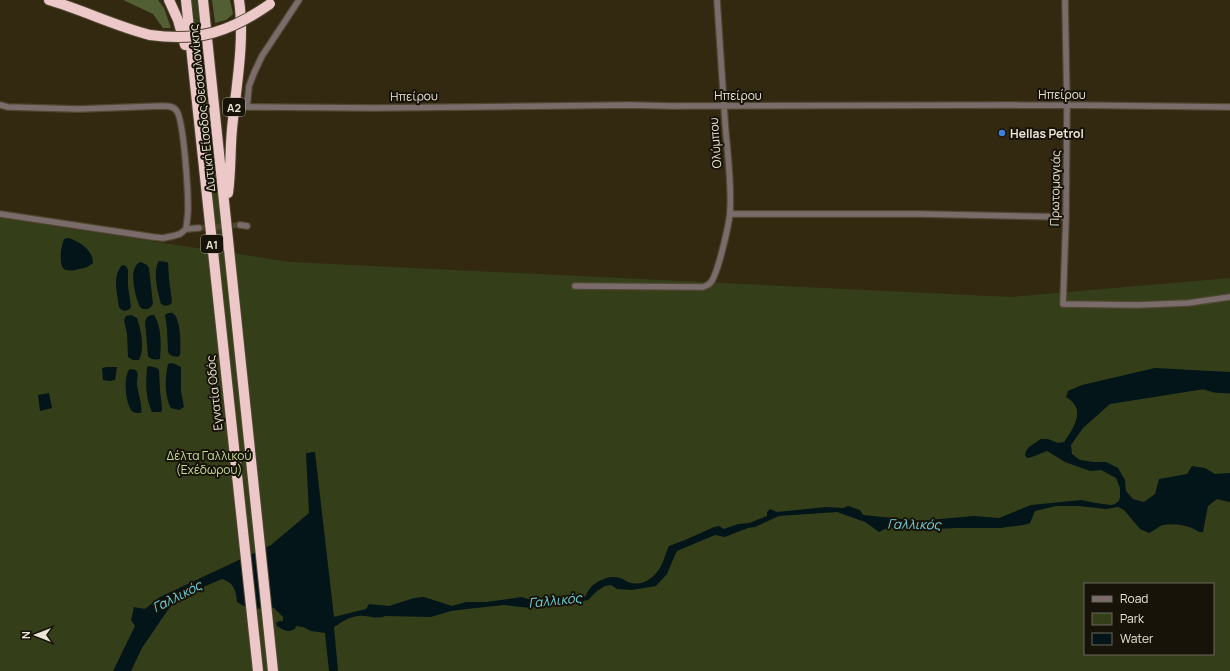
<svg xmlns="http://www.w3.org/2000/svg" width="1230" height="671" font-family="Manrope,sans-serif">
	<rect width="100%" height="100%" fill="#332911"/>
	<path fill="#343f1a" fill-rule="evenodd" d="M189,0H197L225,252L290,262L1011,297L1230,278V671H0V218L216,251ZM1085,584H1213V654H1085Z"/>
	<path fill="#525f34" d="M123,0H158L164,8L171,28H163L153,14Z
		M212,0H230L233,14L226,20L215,23Z"/>
	<path fill="#031518" d="M69,238C80,242 93,250 93,263C88,267 85,268 79,269C61,274 60,267 61,251C62,247 62,244 64,239Z
		M159,261L167,262L168,263L169,279L172,301L171,304L166,306L161,304C158,293 152,271 159,261Z
		M141,262L147,265L149,268L153,304L151,307C147,310 143,310 140,307C135,297 127,266 141,262Z
		M122,265L126,266L128,270V286L131,307C128,312 122,312 119,307C117,292 112,277 122,265Z
		M168,313C170,313 172,312 174,314C181,321 181,346 180,355L178,357L172,356L169,354L168,351L167,329L165,315Z
		M131,315L137,318C141,330 145,348 139,360H133L128,357L127,334L124,320L126,316Z
		M151,315H154C162,327 161,346 160,359C156,360 151,360 148,356L145,322L147,317Z
		M171,363L175,364L181,367V391L184,407L179,410L171,408C164,396 165,377 168,364Z
		M149,366L157,368L159,370L160,390L162,408V410L161,412H152C145,396 146,384 147,367Z
		M107,367H117L115,380L110,381L103,380L102,368Z
		M1155,368L1230,372V385L1110,404L1083,428L1071,445L1072,454L1080,460L1094,462H1106L1118,468L1125,480L1126,491L1133,499L1144,502L1155,494L1159,479L1187,474L1192,466L1205,468L1215,474L1230,473V501L1229,502L1217,499L1208,506L1203,532C1198,533 1197,530 1192,528C1184,525 1173,523 1163,525C1159,526 1154,531 1149,533L1140,529L1124,510L1118,507L1106,509L1079,506H1056L1035,511L1030,523L1024,525L1000,528H956L916,530L889,527L879,532L865,522L837,512L779,516L755,527L748,528L725,537L715,535L677,551L675,555L667,574L656,586L632,590L617,589L611,585L605,586L597,591L588,600L558,606L544,605L530,608L504,605L467,609L451,611L431,617L385,616C376,620 367,615 358,616C349,617 342,622 334,627L338,671H329L325,633L311,631L303,627L296,626L295,629C288,633 283,630 277,626L276,623L279,621H283V617L274,608C261,609 248,610 237,602C236,590 234,583 222,579L176,599L165,614L142,648L131,671H113L135,626L131,620L134,607L145,609L160,597L271,545L309,513L306,453L315,452L334,617L366,609L369,604L389,606L414,598L424,597L452,606L466,602H486L522,597L534,601L550,598L579,596L585,597C587,593 589,589 592,586C596,582 607,576 614,577C621,577 625,581 631,583C644,586 655,577 661,566C664,560 666,552 669,546L685,540L714,527L719,526L724,529L738,524L749,523L767,516V512L770,509L777,512L826,507L843,508L848,506L860,510L863,515L922,521L940,519L974,516L999,518L1031,505L1081,500L1096,503L1111,505L1115,504L1119,501L1120,497V488L1116,478L1101,470L1090,471L1065,462L1047,451L1032,457L1027,458L1025,455L1026,451L1029,447L1041,439H1048L1058,443L1064,442C1071,432 1083,415 1074,404C1072,401 1069,399 1066,397L1068,391L1082,385Z
		M130,369L136,370C139,374 137,378 137,383C137,392 143,404 141,413C137,413 134,413 132,411C125,404 123,374 130,369Z
		M49,393L52,408L40,411L38,395Z"/>
	<g fill="none" stroke-linecap="round" stroke-linejoin="round">
		<path stroke="#031518" stroke-width="9" d="M1201,384L1214,388L1230,389"/>
		<path stroke="#4f452f" stroke-width="5.5" stroke-dasharray="5.5 3" stroke-linecap="butt" d="M199,228L240,225"/>
		<defs>
			<path id="minor" d="M299,0L262,56L254,73L249,86L247,107L374,108L630,105L671,106L1067,105L1230,107
				M1065,0L1067,105L1066,217L1063,304L1138,305L1188,303L1230,297
				M0,105L8,107L78,109L162,106C167,106 173,106 176,110C184,118 188,193 188,208C188,215 187,222 186,229
				M0,214L153,237L163,238L173,236L180,234L186,229L199,228
				M730,214H921L1066,217
				M240,225L247,226
				M575,286L703,287C706,286 709,285 711,282C718,273 729,225 730,212C732,182 727,151 725,121C722,81 720,40 717,0"/>
			<path id="motorway" d="M49,0C83,10 115,26 150,35
				M169,0L178,20L185,45
				M186,0L258,671
				M203,0L273,671
				M228,193C231,172 230,150 232,129C236,87 245,41 239,0"/>
		</defs>
		<use href="#minor" stroke="#504731" stroke-width="8"/>
		<use href="#motorway" stroke="#504731" stroke-width="12"/>
		<use href="#minor" stroke="#7b6c6c" stroke-width="5.5"/>
		<use href="#motorway" stroke="#ecc8c8" stroke-width="10"/>
		<defs>
			<path id="motorway-bridge" d="M150,35C199,42 230,32 270,4"/>
		</defs>
		<use href="#motorway-bridge" stroke="#504731" stroke-width="12" stroke-linecap="butt"/>
		<use href="#motorway-bridge" stroke="#ecc8c8" stroke-width="10"/>
	</g>
	<circle fill="#3f7fe0" stroke="#171308" stroke-width="1.5" cx="1002" cy="133" r="4"/>
	<g text-anchor="middle" dominant-baseline="central" stroke-width="4" stroke-linejoin="round" paint-order="stroke">
		<g fill="#171308" stroke="#aba698" stroke-width="1">
			<rect x="223" y="98" width="22" height="18" rx="3"/>
			<rect x="201" y="235" width="22" height="18" rx="3"/>
		</g>
		<g font-size="11" font-weight="bold" fill="#ebe5d6">
			<text x="234" y="107">Α2</text>
			<text x="212" y="244">Α1</text>
		</g>
		<g font-size="12" fill="#ebe5d6" stroke="#171308">
			<text x="1062" y="94">Ηπείρου</text>
			<text x="738" y="95">Ηπείρου</text>
			<text transform="translate(414 96) rotate(-1)">Ηπείρου</text>
			<text transform="translate(202 108) rotate(-96)">Δυτική Είσοδος Θεσσαλονίκης</text>
			<text transform="translate(715 143) rotate(-94)">Ολύμπου</text>
			<text transform="translate(1055 188) rotate(-89)">Πρωτομαγιάς</text>
			<text transform="translate(214 393) rotate(-96)">Εγνατία Οδός</text>
		</g>
		<g font-size="12" font-weight="bold" fill="#ebe5d6" stroke="#171308" text-anchor="start">
			<text x="1010" y="133">Hellas Petrol</text>
		</g>
		<g font-size="12" fill="#c8de98" stroke="#171308">
			<text x="209" y="455">Δέλτα Γαλλικού<tspan x="209" dy="14">(Εχέδωρου)</tspan></text>
		</g>
		<g font-size="13" font-style="italic" fill="#70d3e2" stroke="#171308">
			<text transform="translate(914 524) rotate(1)">Γαλλικός</text>
			<text transform="translate(177 596) rotate(-27)">Γαλλικός</text>
			<text transform="translate(555 600) rotate(-6)">Γαλλικός</text>
		</g>
	</g>
	<rect x="1084" y="583" width="130" height="72" fill="#171308" stroke="#6c675a"/>
	<rect x="1092" y="596" width="20" height="6" fill="#7b6c6c" stroke="#6c675a"/>
	<text x="1120" y="603" font-size="12" fill="#ebe5d6">Road</text>
	<rect x="1092" y="613" width="20" height="12" fill="#343f1a" stroke="#6c675a"/>
	<text x="1120" y="623" font-size="12" fill="#ebe5d6">Park</text>
	<rect x="1092" y="633" width="20" height="12" fill="#031518" stroke="#6c675a"/>
	<text x="1120" y="643" font-size="12" fill="#ebe5d6">Water</text>
	<g transform="translate(36 635) rotate(270)" stroke="#171308" stroke-width="3" paint-order="stroke">
	<path d="M0-3L7 15L0 10L-7 15Z" fill="#ebe5d6"/>
	<text y="-6" font-size="11" font-weight="bold" text-anchor="middle" fill="#ebe5d6">N</text>
	</g>
</svg>
